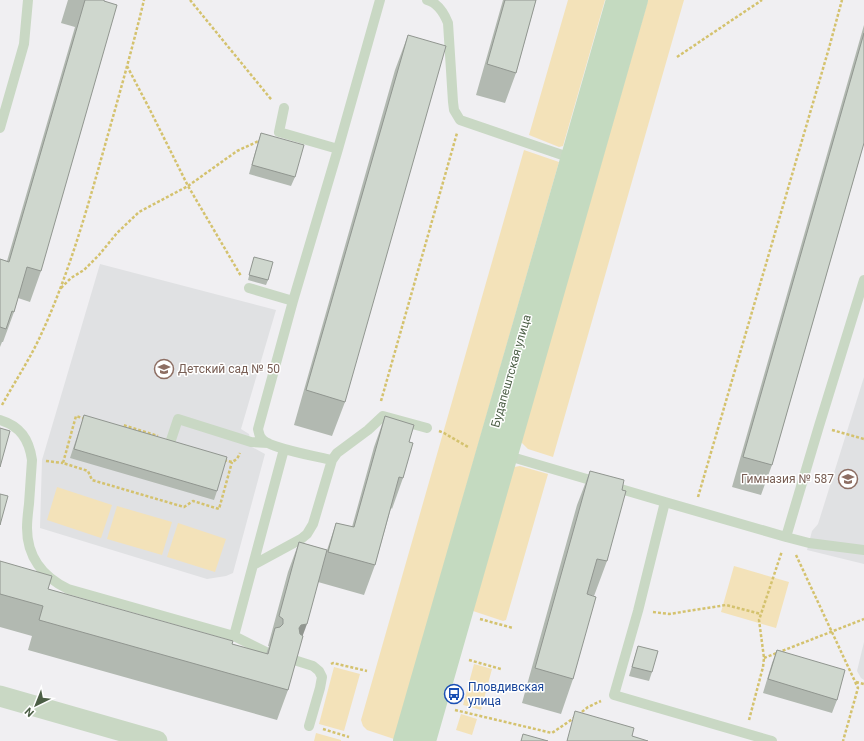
<svg xmlns="http://www.w3.org/2000/svg" width="864" height="741" font-family="Roboto,sans-serif">
	<rect width="100%" height="100%" fill="#f0eff2"/>
	<path fill="#e0e1e3" d="M100,264L276,310L241,429L249,434L252,447L265,454L233,573L226,576L207,579L40,528L42,460Z
		M864,377V564L807,550L812,531L818,524Z
		M864,642V680L861,678L857,671Z"/>
	<path fill="#f3e2b9" d="M568,0H605L563,146L559,147L529,135Z
		M648,0H684L553,457L528,449L521,442Z
		M524,150L559,162L394,739L367,730L363,726L361,720Z
		M520,466L548,474L506,620L503,621L473,611L514,467Z
		M57,487L112,505L101,538L47,520Z
		M117,506L172,522L162,555L107,539Z
		M178,523L226,539L215,572L167,557Z
		M734,566L789,582L776,628L721,612Z
		M474,664L492,669L481,710L463,705Z
		M334,667L360,674L344,731L319,724Z
		M461,714L477,719L472,735L456,730Z
		M316,733L341,740V741H314Z"/>
	<g fill="none" stroke-linecap="round" stroke-linejoin="round">
		<path stroke="#d4c26e" stroke-width="2.5" stroke-dasharray="3 2" stroke-linecap="butt" d="M190,0L270,98L272,100
			M677,57L762,0
			M127,66L148,106L188,186L241,276
			M61,288L71,278L84,270L99,255L117,233L139,212L188,186L237,151L261,140
			M381,401L457,133
			M2,405C14,383 28,362 39,339C69,275 88,206 107,138C120,92 133,46 144,0
			M85,419L76,416L63,463L88,471L92,480L184,507L193,501L219,509L232,462
			M122,429L123,425L158,436
			M832,430L864,439
			M439,431L444,433L468,447
			M224,460L232,462L237,459L240,453
			M46,461L63,463
			M698,497L829,48L842,0
			M796,555L858,688L843,741
			M653,612L669,614L726,605L761,614
			M480,619L513,628
			M764,658L864,619
			M469,660L501,669
			M331,664L333,663L367,671
			M856,682L864,684
			M455,710L552,733L574,718
			M578,715L588,707L601,701
			M749,720L763,667L764,658L759,620L782,551
			M323,729L349,737"/>
		<path stroke="#c9d8c4" stroke-width="10" d="M427,0C438,3 444,13 448,23L453,102L454,110L460,120L574,159
			M284,108L279,132L338,149
			M0,128L24,44L28,0
			M249,288L293,301
			M0,420C20,426 29,439 32,460C31,475 30,489 29,504C28,512 27,520 27,528C27,557 43,577 68,589L234,636L284,449
			M171,440L178,419L251,442L268,443
			M505,455L665,502L638,611L614,695L772,741
			M332,460L337,453L368,430L383,416L427,428
			M665,502L786,537L819,426L864,280
			M786,537L809,543L864,550
			M253,565L301,539L307,534L313,524L332,460C319,457 271,448 263,440C259,437 259,433 258,429L293,301L338,149L380,0
			M234,636L266,652
			M294,660L313,666L319,671L322,677L320,688L309,726"/>
		<path stroke="#c9d8c4" stroke-width="21" d="M0,696L157,741"/>
		<path stroke="#c4dac0" stroke-width="22" d="M404,741L617,0
			M425,741L637,0"/>
	</g>
	<path fill="#b2b9b1" d="M68,0H104L41,271L30,302L18,298L14,312L3,342H2L0,347V259L7,261L75,27L61,23Z
		M503,0H536L516,73L505,103L476,95Z
		M864,25V143L772,465L761,495L732,487Z
		M408,35L345,402L332,436L294,425L395,70Z
		M261,133L295,177L291,186L249,174L258,142Z
		M254,257L268,280L266,285L248,280Z
		M84,415L217,491L214,500L70,458Z
		M385,416L409,442L403,478L392,509L391,508L375,565L364,595L318,582L302,635L288,690L277,720L28,650L32,636L0,627V561L48,589L266,654L269,646H268L288,572L299,542L327,550L336,523L352,527L374,447Z
		M590,471L622,490L607,561L594,596L587,594L573,679L561,714L522,703L577,505Z
		M638,646L652,672L649,681L629,676Z
		M777,650L837,700L832,713L763,693L772,663Z"/>
	<path fill="#919690" d="M307,624L296,654L299,628L301,625Z"/>
	<path fill="#cfd7ce" stroke="#919690" d="M85,0H104V1L117,5L41,271L27,267L14,312L12,311L6,329L0,327V259L9,262Z
		M505,0H536L516,73L487,64Z
		M864,33V143L772,465L743,457Z
		M408,35L446,46L345,402L306,390Z
		M261,133L304,145L295,177L252,165Z
		M254,257L273,262L268,280L249,275Z
		M84,415L227,457L217,491L74,449Z
		M385,416L414,425L409,442L413,443L403,478L399,477L375,565L328,552L336,523L354,527Z
		M0,428L10,431L0,467Z
		M590,471L624,480L622,490L626,491L607,561L597,559L587,594L596,597L573,679L535,668Z
		M0,494L8,496L0,525Z
		M299,542L327,550L307,624L301,625L299,628L300,634L303,636L288,690L39,620L43,606L0,594V561L52,576L48,589L233,641L232,644L268,654L275,628L280,627L283,624V619L279,616Z
		M638,646L658,651L652,672L632,667Z
		M777,650L845,670L837,700L768,679Z
		M575,711L634,728L632,736L648,741H567Z
		M523,734L548,741H521Z"/>
	<defs>
		<symbol id="school-ring" viewBox="-11 -11 22 22"><circle r="9.5" fill="#fff" stroke="#8d6e63" stroke-width="1.5"/><path d="M0-5L7-2L0 1L-7-2ZM-4 1L0 2.5L4 1V4Q0 6-4 4Z" fill="#8d6e63"/></symbol>
		<symbol id="bus-ring" viewBox="-11 -11 22 22"><circle r="9.5" fill="#fff" stroke="#1a4fb4" stroke-width="1.5"/><path d="M-5-6H5V4H4V6H2V4H-2V6H-4V4H-5ZM-3.5-4V0h7V-4ZM-3.5 1.2v1.5H-2V1.2ZM2 1.2v1.5H3.5V1.2Z" fill="#1a4fb4"/></symbol>
	</defs>
	<g fill-rule="evenodd">
		<use href="#school-ring" x="153" y="358" width="22" height="22"/>
		<use href="#school-ring" x="837" y="468" width="22" height="22"/>
		<use href="#bus-ring" x="443" y="683" width="22" height="22"/>
	</g>
	<g text-anchor="middle" dominant-baseline="central" stroke-width="3" stroke-linejoin="round" paint-order="stroke">
		<g font-size="12" fill="#785e54" stroke="#fff" text-anchor="start">
			<text x="178" y="369">Детский сад № 50</text>
			<text x="834" y="479" text-anchor="end">Гимназия № 587</text>
		</g>
		<g font-size="12" fill="#4b5e45" stroke="#fff">
			<text transform="translate(511 371) rotate(-74)">Будапештская улица</text>
		</g>
		<g font-size="12" fill="#164399" stroke="#fff" text-anchor="start">
			<text x="468" y="687">Пловдивская<tspan x="468" dy="14">улица</tspan></text>
		</g>
	</g>
	<g transform="translate(36 705) rotate(223)" stroke="#ffffff" stroke-width="3" paint-order="stroke">
	<path d="M0-3L7 15L0 10L-7 15Z" fill="#4b5e45"/>
	<text y="-6" font-size="11" font-weight="bold" text-anchor="middle" fill="#4b5e45">N</text>
	</g>
</svg>
